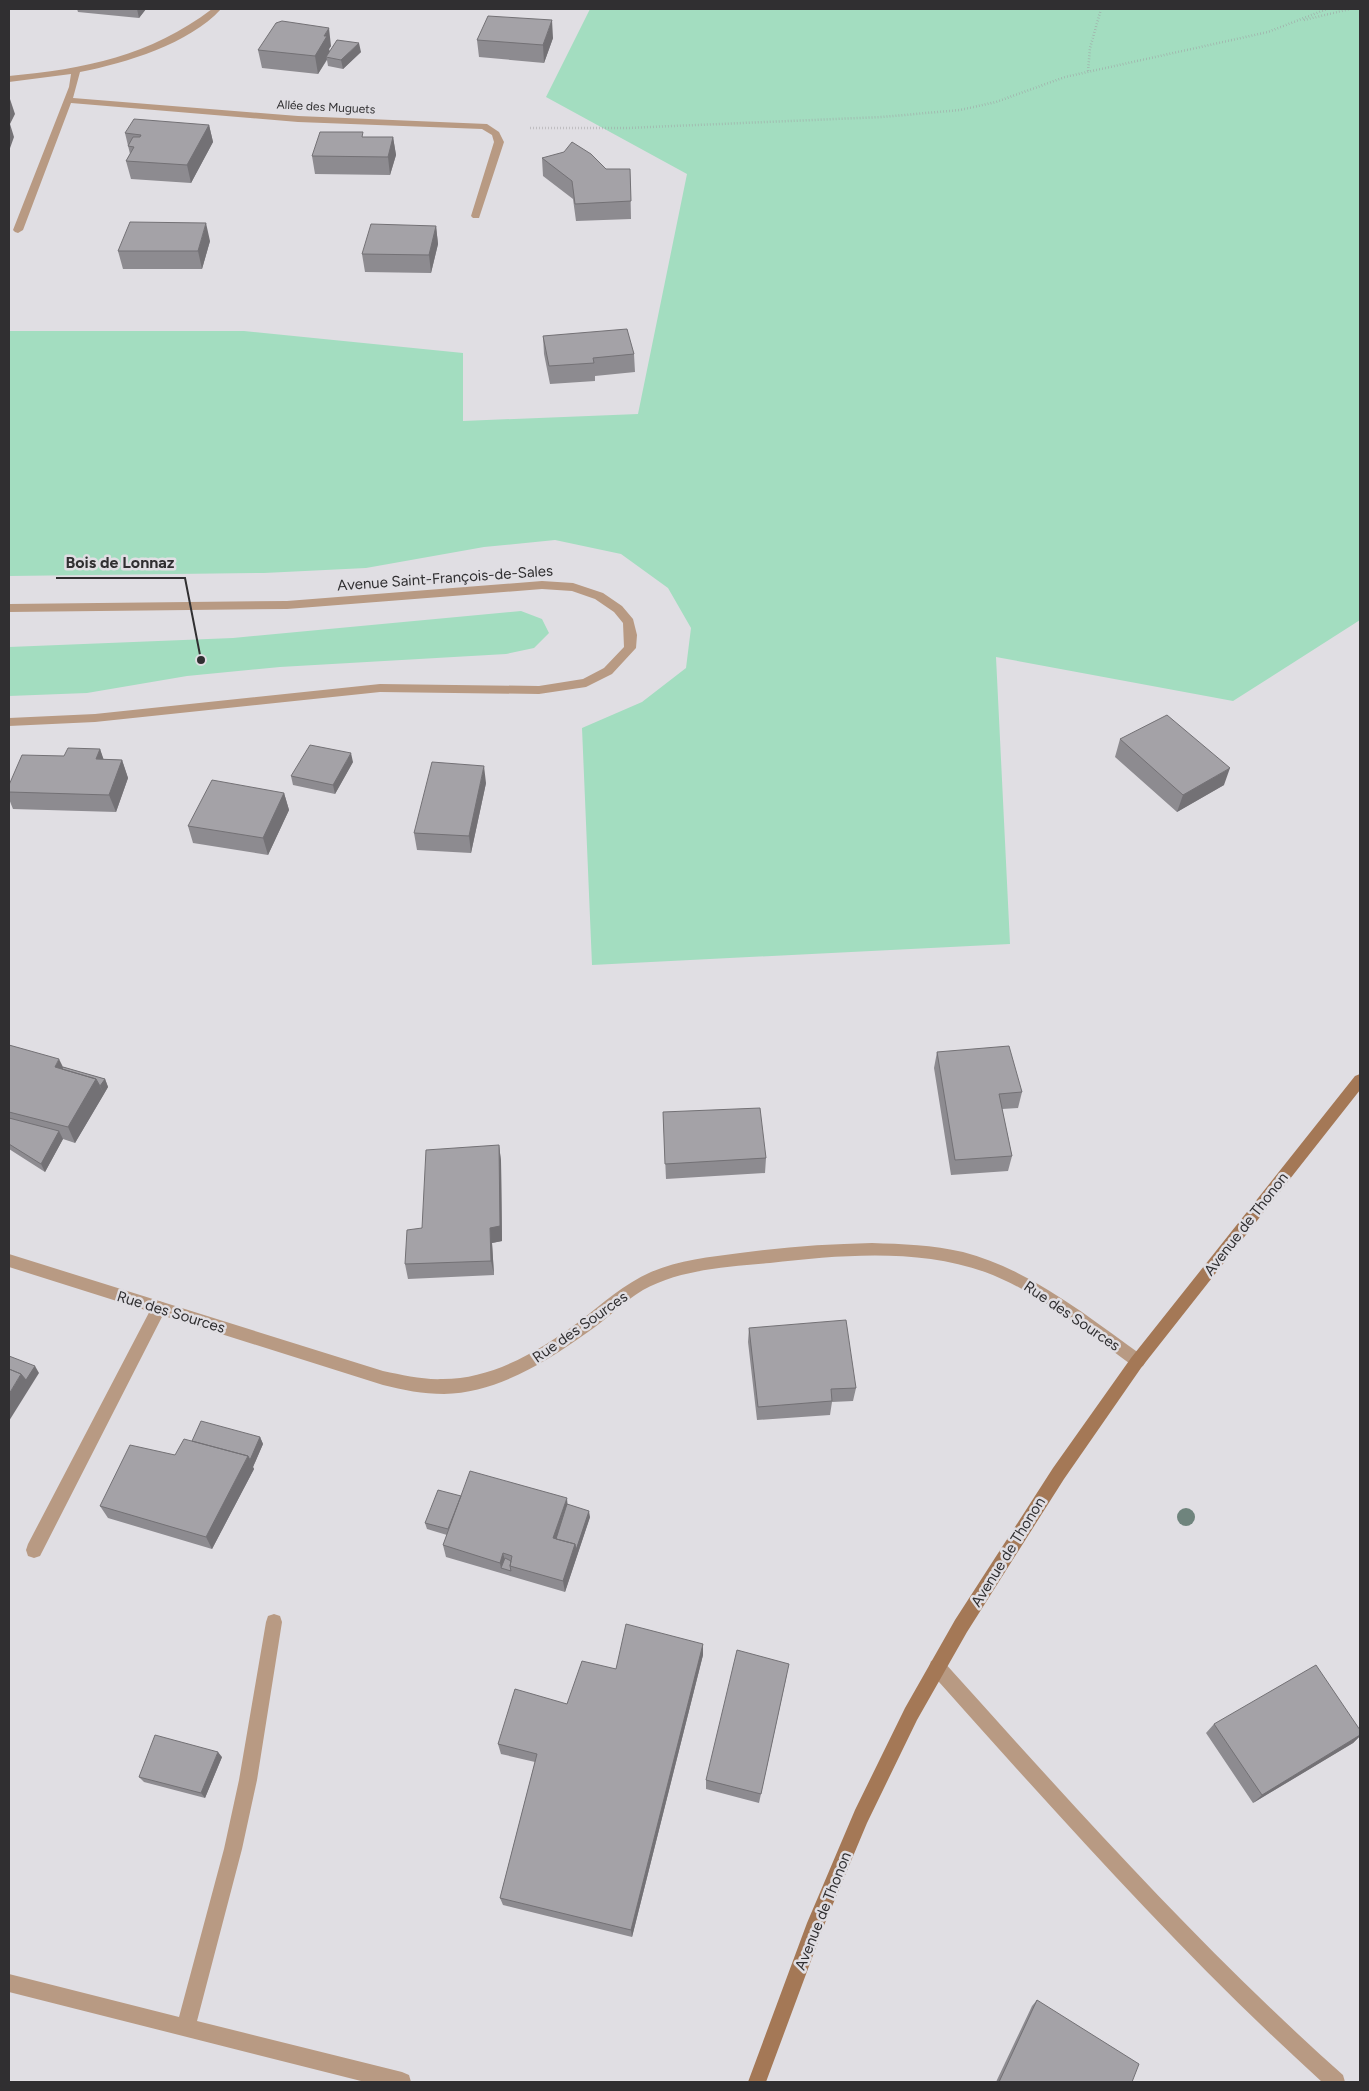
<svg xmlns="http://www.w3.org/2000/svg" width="1369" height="2091" font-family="Figtree,sans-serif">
	<rect width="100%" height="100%" fill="#e0dee3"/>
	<path fill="#a3ddc0" d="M590,9H1360V620L1233,701L996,657L1010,944L592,965L582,728L642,702L686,668L691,628L668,588L621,554L555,540L484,547L366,568L264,573L9,576V331H244L463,353V421L638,414L687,174L546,97Z
		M521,611L542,619L549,633L534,648L506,654L280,667L187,676L87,693L9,696V647L233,638Z"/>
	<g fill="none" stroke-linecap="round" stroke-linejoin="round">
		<path stroke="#9f9da1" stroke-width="2.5" stroke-dasharray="0.5 2.5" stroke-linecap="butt" d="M1304,20L1350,9
			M1088,71L1090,48L1101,9
			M530,128H627L882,117L960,110L996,102L1065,77L1268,32L1327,9"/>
		<path fill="#b89a83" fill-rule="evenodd" d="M159,1301L164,1303L167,1308L164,1313L40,1556L34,1558L28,1556L26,1550L28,1544L154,1303Z
			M274,1614L280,1616L282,1622L257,1780L242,1849L197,2021L402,2072L409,2075L411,2082H365L9,1992V1974L179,2017L224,1849L239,1780L266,1622L268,1616Z
			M937,1659L943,1661C1072,1804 1199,1947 1343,2075L1345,2082H1322C1182,1955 1057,1814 931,1673L929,1667L931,1661Z"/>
		<path fill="#b89a83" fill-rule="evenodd" d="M212,9H221C189,44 126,63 80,72L73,98L298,116L487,124L499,132L504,142L479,218H473L471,216L494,142L492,135L482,129L298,122L71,103L23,230L18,233L15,232L13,230L69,87L71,74L9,82V76C85,69 150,56 212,9Z
			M542,581L573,583L603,593L622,606L633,619L637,635L636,648L612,674L586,687L539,694L380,692L95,722L9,726V718L95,714L380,684L539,686L583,679L604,668L624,647L623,623L614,612L595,599L572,591L542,589L287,609L9,612V604L287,601Z
			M872,1243C902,1244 933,1245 963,1252C1031,1270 1087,1316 1143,1356L1146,1361L1143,1366L1138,1368L1133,1366C1086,1332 1039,1292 985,1272C917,1248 840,1255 770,1263C728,1267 681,1269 643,1290C623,1302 607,1319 588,1332C546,1362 497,1393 444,1394C423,1394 403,1390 383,1385L9,1267V1254L383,1371C403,1375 423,1380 443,1379C493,1379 541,1350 580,1321C603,1303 624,1284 651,1272C679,1260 710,1257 740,1253C784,1247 827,1244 872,1243Z"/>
		<path fill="#a47856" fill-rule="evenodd" d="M1360,1074V1090L1141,1368L1064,1479L967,1632L917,1720L867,1823L825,1923L766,2082H748L807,1923L855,1810L905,1708L955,1620L1053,1468L1131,1358L1355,1076Z"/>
	</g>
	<circle fill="#6f847d" cx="1186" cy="1517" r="9"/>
	<path fill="#8d8b90" d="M77,9H146L139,18L78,12Z
		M553,38L544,63L479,57L477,40Z
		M331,46L329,49L330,52H361L343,69L328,66L327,60L318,74L262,68L258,50Z
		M209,125L213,142L191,183L131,179L126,161L130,154L125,133Z
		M393,137L396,155L390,175L315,174L312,156Z
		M542,158L606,169H630L631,219L576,221L573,199L543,176Z
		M436,226L438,244L431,273L365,272L362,254Z
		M210,241L202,269H123L118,251Z
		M543,336L634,354L635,372L595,376V381L550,384L544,354Z
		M1120,739L1224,785L1177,812L1115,757Z
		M100,749L103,759L122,760L128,778L116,812L13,809L9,799V785L64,756Z
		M353,762L335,794L293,785L291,776Z
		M486,783L471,853L417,850L414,833Z
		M284,793L289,810L268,855L193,843L188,826Z
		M9,1045L63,1067L105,1079L108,1087L75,1143L63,1139L45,1172L9,1149Z
		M937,1052L1022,1092L1018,1108L1002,1109L1012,1156L1008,1171L951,1175L934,1068Z
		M663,1112L766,1158L765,1173L666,1179Z
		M499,1145L501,1161L502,1241L492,1243L494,1275L408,1279L405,1264L422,1228Z
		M749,1328L856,1388L853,1401L832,1402L830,1415L757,1420L748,1342Z
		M260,1437L263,1444L253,1467L254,1469L212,1549L108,1518L100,1506L175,1455L192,1441Z
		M461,1496L567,1504L590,1517L565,1592L446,1557L443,1545L447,1535L427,1529L425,1523Z
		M703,1644V1655L632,1937L503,1905L500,1898L535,1762L501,1754L498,1744L567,1704Z
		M787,1674L759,1803L706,1789V1780Z
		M1214,1724L1360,1730V1736L1353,1743L1253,1803L1206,1733Z
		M222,1757L205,1798L144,1782L139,1777Z
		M1037,2000L1132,2082H996L1032,2006Z"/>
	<path fill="#737175" d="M137,9H146L139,18Z
		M552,20L553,38L544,63L543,45Z
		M329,28L331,46L329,49L330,54L326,57L327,59L318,74L315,56L324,36Z
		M359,43L361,52L343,69L341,60Z
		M9,96L15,114L10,124L14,137L9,151Z
		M209,125L213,142L191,183L187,165Z
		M393,137L396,155L390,175L388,157Z
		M206,223L210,241L202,269L198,251Z
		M436,226L438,244L431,273L429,255Z
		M100,749L106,766L96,759Z
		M351,753L353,762L335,794L333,785Z
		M122,760L128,778L116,812L109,795Z
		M484,766L486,783L471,853L469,836Z
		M1230,768L1224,785L1177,812L1183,795Z
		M284,793L289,810L268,855L263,838Z
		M59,1059L67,1075L55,1067Z
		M96,1079L104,1094L75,1143L68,1127Z
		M105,1079L108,1087L104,1094L100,1086Z
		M59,1131L63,1139L45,1172L41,1164Z
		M499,1145L501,1161L502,1241L492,1243L494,1275L491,1261L490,1228Z
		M35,1366L39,1373L9,1421V1394L21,1374Z
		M260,1437L263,1444L253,1467L254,1469L212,1549L206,1537L248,1456Z
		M567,1498L568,1510L554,1544L553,1538Z
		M589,1511L590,1517L565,1592L563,1581L575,1544Z
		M503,1553L506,1564L501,1568L500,1563Z
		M703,1644V1655L632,1937L631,1930Z
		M1360,1735V1736L1353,1743L1253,1803L1262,1795Z
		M218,1752L222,1757L205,1798L201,1793Z"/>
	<path fill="#a4a2a7" stroke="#737175" d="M488,16L552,20L543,45L477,40Z
		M282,21L329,28L324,36H327L315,56L258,50L276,23Z
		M337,40L359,43L341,60L326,57Z
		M134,119L209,125L187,165L126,161L134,147L128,146L133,137H140L141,135L125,133Z
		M320,132H363L362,137H393L388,157L312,156Z
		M572,142L591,154L606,169H630L631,201L575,204L572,181L542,158L564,152Z
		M130,222L206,223L198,251H118Z
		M371,224L436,226L429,255L362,254Z
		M627,329L634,354L593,358L594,363L549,366L543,336Z
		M1167,715L1230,768L1183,795L1120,739Z
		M310,745L351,753L333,785L291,776Z
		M68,748L100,749L96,759L122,760L109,795L9,792V785L22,755L64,756Z
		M432,762L484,766L469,836L414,833Z
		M212,780L284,793L263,838L188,826Z
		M9,1045L59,1059L55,1067L96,1079L68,1127L9,1112Z
		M1009,1046L1022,1092L999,1094L1012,1156L955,1160L937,1052Z
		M63,1067L105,1079L100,1086L96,1079L62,1069Z
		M760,1108L766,1158L665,1164L663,1112Z
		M9,1118L59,1131L41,1164L9,1144Z
		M499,1145L500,1226L490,1228L491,1261L405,1264L407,1230L422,1228L426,1150Z
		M846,1320L856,1388L831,1389L832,1401L758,1407L749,1328Z
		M9,1356L35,1366L26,1380L21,1374L9,1369Z
		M9,1369L21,1374L9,1394Z
		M201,1421L260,1437L250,1460L248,1456L192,1441Z
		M184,1439L248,1456L206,1537L100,1506L130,1445L175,1455Z
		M470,1471L567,1498L553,1538L575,1544L563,1581L510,1566L512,1556L503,1553L500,1563L443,1545Z
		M438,1490L461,1496L448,1529L425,1523Z
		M567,1504L589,1511L576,1550L575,1544L556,1539Z
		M505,1558L511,1561L510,1566L511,1571L501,1568Z
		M626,1624L703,1644L631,1930L500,1898L537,1754L498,1744L515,1689L567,1704L582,1661L616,1669Z
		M737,1650L789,1664L761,1794L706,1780Z
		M1316,1665L1360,1730V1735L1262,1795L1214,1724Z
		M155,1735L218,1752L201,1793L139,1777Z
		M1037,2000L1139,2064L1132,2082H999Z"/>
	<g text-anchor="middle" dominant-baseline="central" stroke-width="5" stroke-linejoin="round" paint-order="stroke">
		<g font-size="12" fill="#302f31" stroke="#e0dee3">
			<text transform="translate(326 107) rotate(3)">Allée des Muguets</text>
		</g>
		<g font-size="15" fill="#302f31" stroke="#e0dee3">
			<text transform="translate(445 578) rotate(-4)">Avenue Saint-François-de-Sales</text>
			<text transform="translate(1246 1224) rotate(-52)">Avenue de Thonon</text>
			<text transform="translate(171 1312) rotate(17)">Rue des Sources</text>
			<text transform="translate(1072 1316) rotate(34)">Rue des Sources</text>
			<text transform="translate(580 1327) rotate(-35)">Rue des Sources</text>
			<text transform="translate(1008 1552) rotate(-58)">Avenue de Thonon</text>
			<text transform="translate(823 1911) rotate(-68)">Avenue de Thonon</text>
		</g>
	</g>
	<path fill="none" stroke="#302f31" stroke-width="2" d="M201 660L185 578H56"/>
	<circle fill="#302f31" stroke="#e0dee3" stroke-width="2" cx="201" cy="660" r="5"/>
	<g font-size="16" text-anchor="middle" font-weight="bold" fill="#302f31" stroke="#e0dee3" stroke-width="5" stroke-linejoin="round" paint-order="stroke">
		<text x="120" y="568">Bois de Lonnaz</text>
	</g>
	<rect width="1369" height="2091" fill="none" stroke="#302f31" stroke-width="20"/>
</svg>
